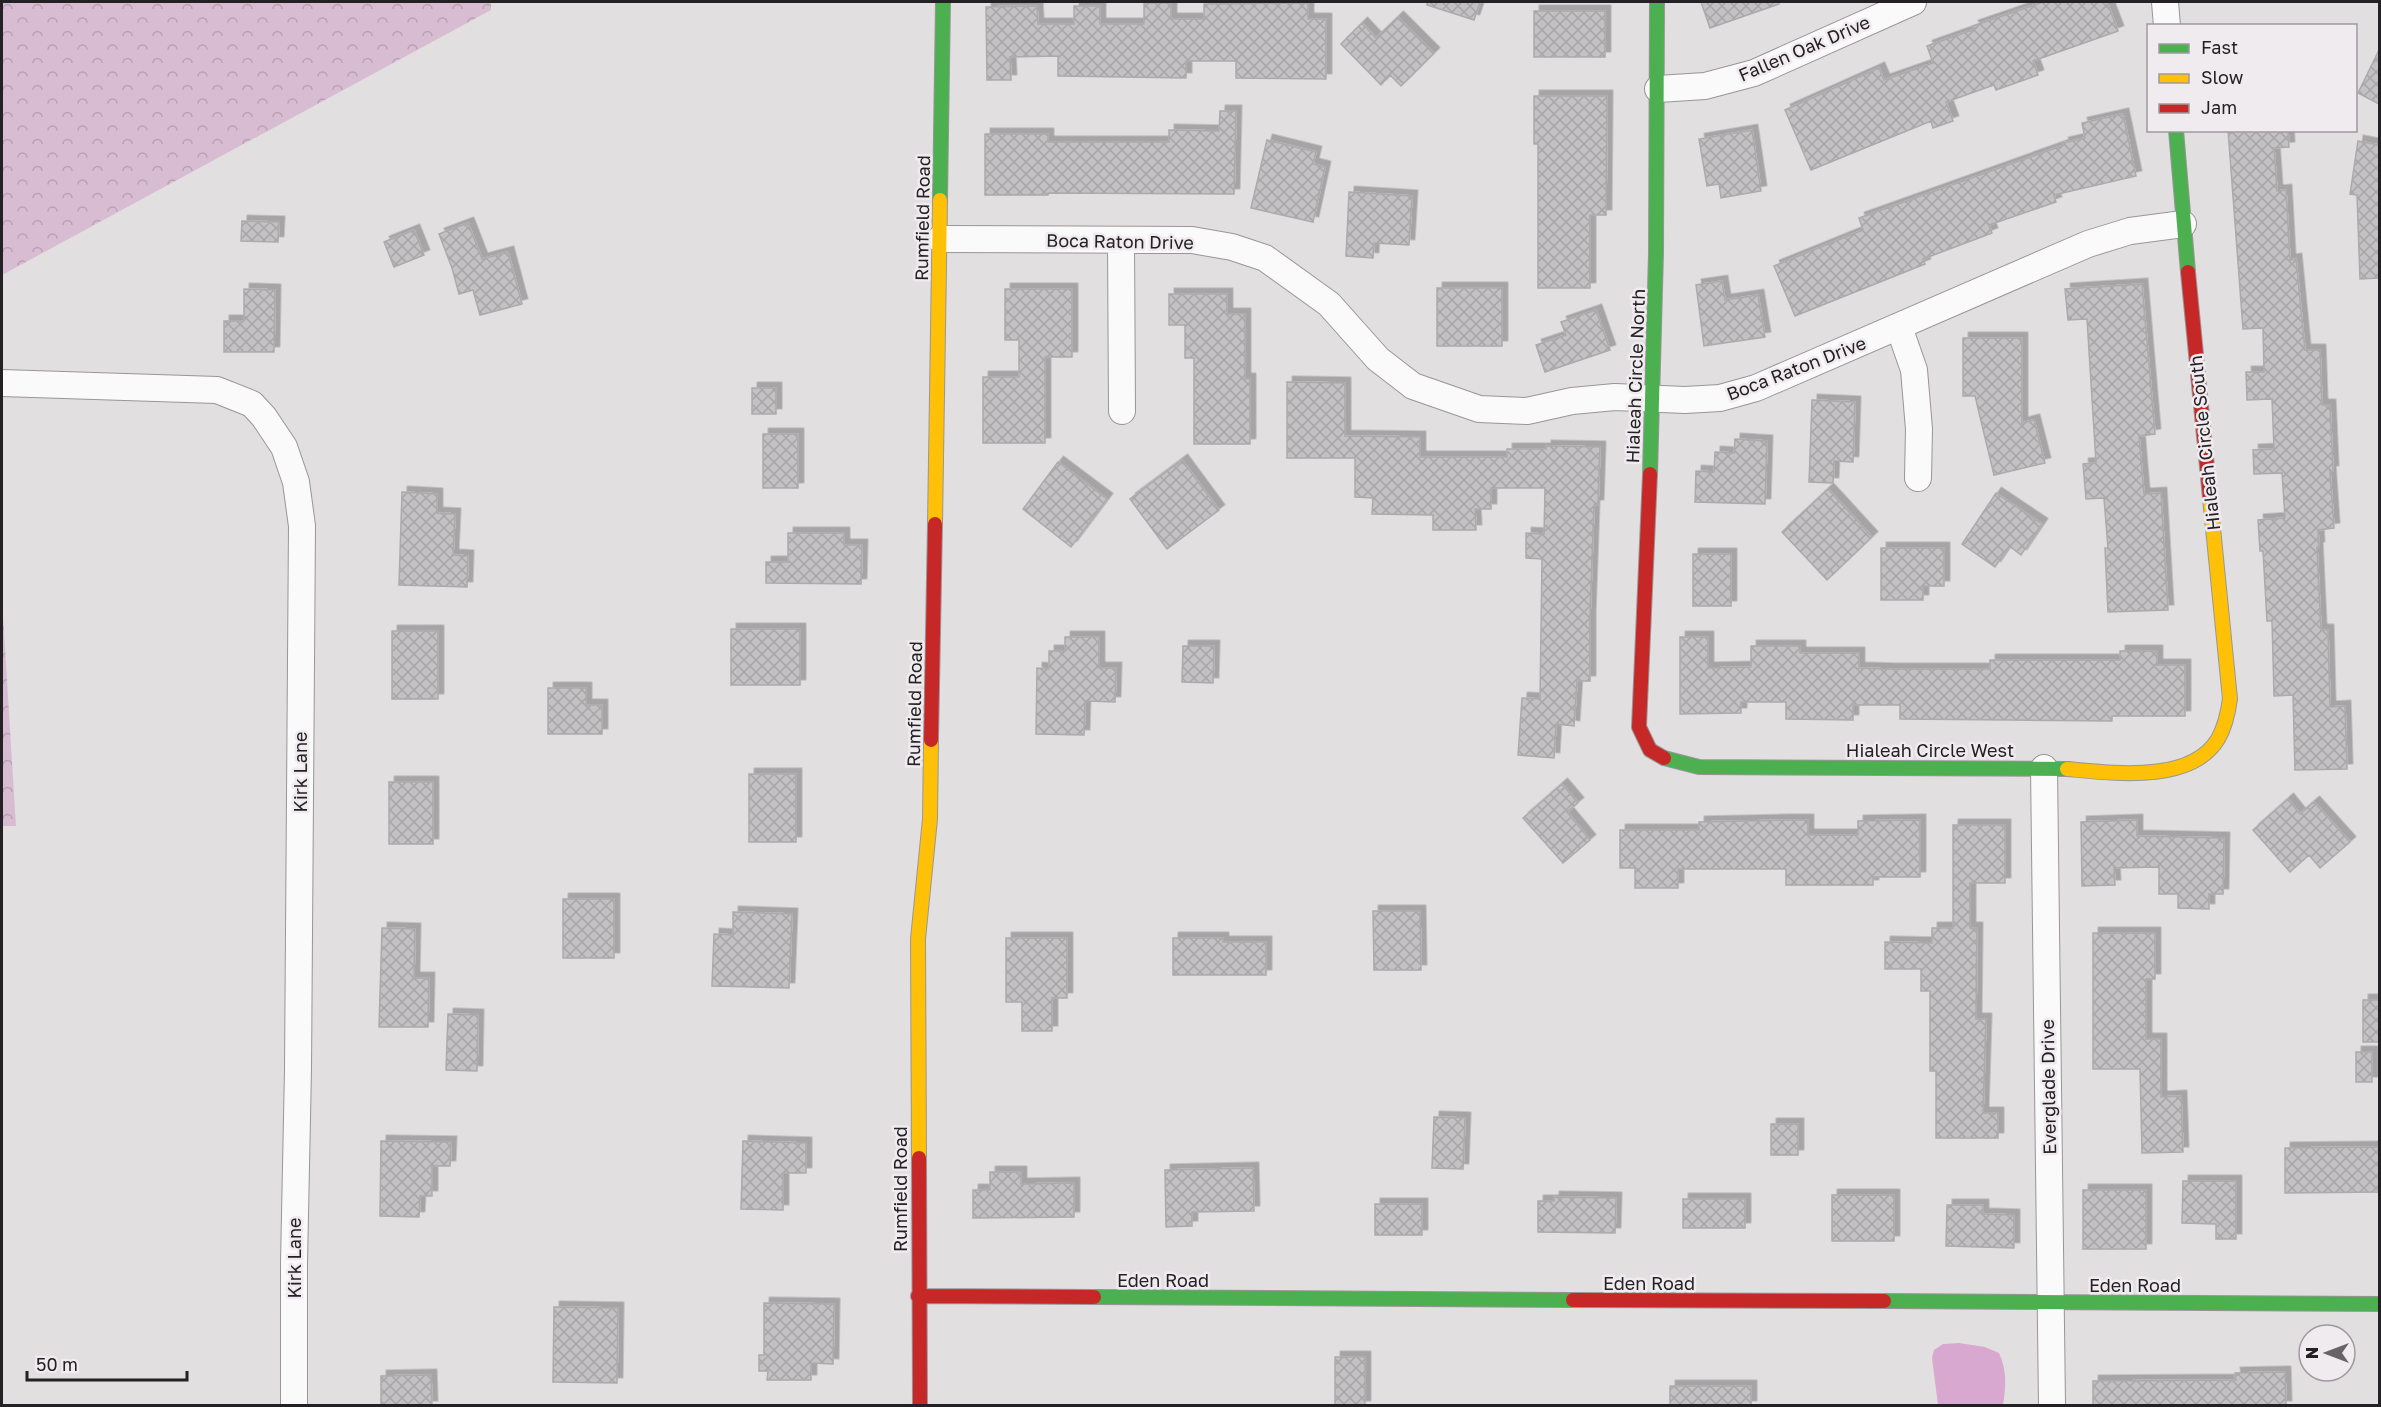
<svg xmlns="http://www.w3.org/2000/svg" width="2381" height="1407" font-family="'Golos Text',sans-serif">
	<defs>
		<pattern id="forest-crowns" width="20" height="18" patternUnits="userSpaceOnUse" patternTransform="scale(1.5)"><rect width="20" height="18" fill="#d8bcd2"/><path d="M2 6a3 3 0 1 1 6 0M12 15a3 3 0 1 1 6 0" fill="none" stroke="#b9a1b4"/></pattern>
		<pattern id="building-cross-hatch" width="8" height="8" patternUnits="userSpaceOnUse" patternTransform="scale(1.5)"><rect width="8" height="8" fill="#c3c1c3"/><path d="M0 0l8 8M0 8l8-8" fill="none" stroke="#a7a6a7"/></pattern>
		<filter id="shadow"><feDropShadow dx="5.5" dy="-5.5" stdDeviation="0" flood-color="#0004"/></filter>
	</defs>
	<rect width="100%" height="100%" fill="#e2dfe1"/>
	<path fill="url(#forest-crowns)" d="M2,2H491V10L2,275Z
		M2,600L16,826H2Z"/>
	<path fill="#d8a8d0" d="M1959,1343L1985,1347L1999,1353C2007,1371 2006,1386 2003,1405H1938L1932,1358L1934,1350L1943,1344Z"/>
	<path fill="url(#building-cross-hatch)" stroke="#acaaab" stroke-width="1.5" filter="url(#shadow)" d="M1427,2H1480L1474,20L1427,5Z
		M1701,2H1778L1779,4L1710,28Z
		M2043,2H2107L2118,31L2033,61L2038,75L1996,90L1994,85L1946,102L1953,121L1933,128L1931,121L1811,170L1785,110L1879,68L1884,80L1933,63L1927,46L1975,29L1973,26Z
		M1144,3H1171V19H1204V4L1308,3V19H1326V79L1236,78V61H1186V78L1058,76V56L1010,57L1011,80H987L986,7L1037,6L1038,24H1074V6H1100V24H1144Z
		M1534,11H1605V57H1534Z
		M1398,17L1434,53L1401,86L1390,75L1381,85L1341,44L1362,23L1376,38Z
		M2379,50V104L2358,93Z
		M1534,96H1607L1606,215H1590V288H1538V144H1534Z
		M1220,111H1236L1234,194L1048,193V195H985V134H1048V142H1169V130L1219,131Z
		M2123,114L2136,176L2054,195L2056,202L1989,225L1992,233L1923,259L1925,264L1795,316L1774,266L1863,230L1859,218L2064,145L2063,143L2085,138L2082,123Z
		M1752,130L1761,191L1721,198L1719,184L1707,186L1699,139Z
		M2228,130H2288L2289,147L2274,148L2277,191L2286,190L2290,260L2296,259L2305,350H2320L2322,405H2330L2333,471H2330L2334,528L2318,530L2319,547H2317L2321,630H2328L2330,707L2345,706L2347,769L2295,770L2293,695L2274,696L2272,621H2267L2263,551H2260L2258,520L2285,518L2282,473L2254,474L2253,450L2274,449L2272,399L2247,400L2246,372H2264L2263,328L2243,329Z
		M1267,140L1316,152L1313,164L1325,167L1313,222L1251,208Z
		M2358,141L2379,145V278L2360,279L2357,195L2350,194Z
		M1349,192L1412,196L1409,245L1374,243L1373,258L1346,256Z
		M242,221L279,222L278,242L241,241Z
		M468,223L482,259L508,252L522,304L480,315L473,290L459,294L452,268L439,234Z
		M414,230L424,255L394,267L384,242Z
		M1722,281L1725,300L1758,295L1765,337L1704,346L1696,285Z
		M2142,284L2155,434L2139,436L2144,494L2161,493L2168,610L2108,612L2105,548H2108L2104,498L2086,499L2083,464L2096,463L2087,319L2068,320L2065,289Z
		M1437,288H1502V346H1437Z
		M244,289L275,290L274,352H224V321H244Z
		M1005,289H1072V357H1045V443H983V377H1019V340H1005Z
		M1169,294H1227V314H1245V379H1250V444H1194V358H1185V325H1169Z
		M1596,310L1610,350L1545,372L1536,345L1566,335L1561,322Z
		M1963,338H2022V423L2034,420L2045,463L1994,475L1975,396H1963Z
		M1287,382L1345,383V436L1420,437V457H1507V449H1546V446L1600,447L1598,505H1594L1590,617V681H1577L1574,726L1556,724L1554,758L1518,755L1522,698L1540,699L1542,559L1526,558V533L1544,534L1545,488H1491V509H1475L1476,530H1433V515L1372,514L1373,498L1355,497V458H1287Z
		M752,388H776V414H752Z
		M1812,400L1855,402L1853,462L1834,461L1833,483L1809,482Z
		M763,434H798V488H763Z
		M1735,439L1767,441L1765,504L1695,502L1696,471L1714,472L1715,452L1734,453Z
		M1182,460L1219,510L1167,549L1130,499Z
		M1058,462L1107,499L1071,547L1023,509Z
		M1828,489L1872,537L1827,580L1782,532Z
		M402,492L437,494V513L455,514L453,555L468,556L467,587L399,585Z
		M1996,493L2042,524L2021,555L2009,546L1995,567L1962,544Z
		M788,533H844V545H862L861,584L766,583V562H788Z
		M1881,548H1944V586H1923V600H1881Z
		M1693,554H1731V606H1693Z
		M731,629H800V685H731Z
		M392,631H438V699H392Z
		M1065,637H1099V668H1116L1115,702L1085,701L1084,735L1036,734L1037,668L1049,669V651H1065Z
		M1680,637H1708V668L1751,667V646H1800V653H1859V668L1890,669H1990V660H2120V651H2157V665H2185V716H2112V721L1900,719V705H1853V720L1786,719V702H1741V713L1680,714Z
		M1183,646H1214L1213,683L1182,682Z
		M548,688H586V705H602V734H548Z
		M749,774H796V842H749Z
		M389,782H433V844H389Z
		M1562,784L1578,803L1567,812L1590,840L1563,863L1523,818Z
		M2288,799L2300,814L2314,802L2350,842L2320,868L2309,855L2290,872L2253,830Z
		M1786,820H1808V835H1858V821L1920,820V877H1873V885H1786V869H1678V888H1635V868H1620V830H1699V822Z
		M2137,820V836L2224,838L2223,894H2209V909L2178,908V894H2159V867L2114,868L2115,885L2082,886L2081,822Z
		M1953,825H2005V883H1970V928H1977L1976,1019H1986L1983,1113H1998V1138H1936V1071H1930V991H1921V969H1885V942L1932,943V928H1953Z
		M563,899H614V958H563Z
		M1373,911H1420L1421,970H1374Z
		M733,912L792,914L789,988L712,986L714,934L733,935Z
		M382,928L415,929L414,978H429L428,1027H379Z
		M2093,933H2155V979H2146V1039H2161V1097L2181,1096L2183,1152L2142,1153L2140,1069H2093Z
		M1006,938H1067V998H1052V1031H1022V1002H1006Z
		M1173,938H1223V942H1266V975H1173Z
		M2363,1000H2379V1042H2363Z
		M448,1014L478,1015L477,1071L446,1070Z
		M2356,1052H2372V1082H2356Z
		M1434,1117L1465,1118L1463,1169L1432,1168Z
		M1771,1124H1798V1155H1771Z
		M381,1141L451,1142L450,1166H432V1196H420L419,1217L380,1216Z
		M743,1141L806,1143V1173H783V1210L741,1209Z
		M2379,1147V1192L2285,1193V1148Z
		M1253,1168L1254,1211L1192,1212V1226L1166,1227L1165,1170Z
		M990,1172H1021V1184L1074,1183V1217L973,1218V1190H990Z
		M2183,1181H2236V1239H2216V1224L2182,1223Z
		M2083,1190H2146V1249H2083Z
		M1832,1195H1894V1241H1832Z
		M1554,1197L1616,1198L1615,1233L1538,1232V1201H1554Z
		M1683,1199H1745V1228H1683Z
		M1375,1204H1422V1235H1375Z
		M1947,1205H1983V1214L2014,1215V1248L1946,1246Z
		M764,1303L834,1304L833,1364L811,1363V1380H767L768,1371H759V1355H764Z
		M554,1307L618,1308L617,1383L553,1382Z
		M1335,1357H1365V1406H1335Z
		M2285,1372L2286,1406H2093V1381L2236,1380L2235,1373Z
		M431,1375L432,1406H381V1376Z
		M1670,1386H1751V1406H1670Z"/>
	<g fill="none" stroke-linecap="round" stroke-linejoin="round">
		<defs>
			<path id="street" d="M2165,2L2167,26
				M1658,89L1705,86L1754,73L1913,2
				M940,239L1192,240L1232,247L1265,258L1329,304L1378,359L1413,386L1479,409L1527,411L1572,401L1615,397L1685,400L1720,398L1756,388L2088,244L2130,231L2183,224
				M1121,240L1122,411
				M1899,327L1914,370L1919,429L1918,478
				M2,383L217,390L252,404L264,417L284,447L296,482L302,526L298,1069L294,1263V1406
				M2044,768L2052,1406"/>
			<path id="fast" d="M2176,130L2188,272
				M940,200L943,2
				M1650,474L1656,253L1657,2
				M1664,758L1699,767L2067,769
				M1094,1297L1573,1300
				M1884,1301L2380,1304"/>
			<path id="slow" d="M935,524L940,200
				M2067,769C2112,773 2191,784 2218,739C2225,727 2228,713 2230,699L2210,498
				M919,1158L918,939L930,819L931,740"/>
			<path id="jam" d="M2188,272L2210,498
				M1650,474L1639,727L1650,750L1664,758
				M931,740L935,524
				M919,1158L920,1406
				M918,1296L1094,1297
				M1573,1300L1884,1301"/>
		</defs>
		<use href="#street" stroke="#989698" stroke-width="28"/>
		<use href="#fast" stroke="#989698" stroke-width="16"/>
		<use href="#slow" stroke="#989698" stroke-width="16"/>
		<use href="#jam" stroke="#989698" stroke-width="16"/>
		<use href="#street" stroke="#fbfafa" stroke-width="26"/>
		<use href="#fast" stroke="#4caf50" stroke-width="14"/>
		<use href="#slow" stroke="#ffc107" stroke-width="14"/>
		<use href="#jam" stroke="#c62828" stroke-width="14"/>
	</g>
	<g text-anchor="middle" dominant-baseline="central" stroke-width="5" stroke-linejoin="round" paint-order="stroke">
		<g font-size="18" fill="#232123" stroke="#f0ebef">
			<text transform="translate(1804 48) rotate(-23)">Fallen Oak Drive</text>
			<text transform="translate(922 218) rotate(-89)">Rumfield Road</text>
			<text transform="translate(1120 241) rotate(1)">Boca Raton Drive</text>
			<text transform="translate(1796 368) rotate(-21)">Boca Raton Drive</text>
			<text transform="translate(1635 376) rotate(-88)">Hialeah Circle North</text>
			<text transform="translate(2204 443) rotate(-96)">Hialeah Circle South</text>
			<text transform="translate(914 704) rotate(-89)">Rumfield Road</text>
			<text x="1930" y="750">Hialeah Circle West</text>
			<text transform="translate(300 772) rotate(-90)">Kirk Lane</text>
			<text transform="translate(2048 1087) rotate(-91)">Everglade Drive</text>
			<text transform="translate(900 1189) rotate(-90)">Rumfield Road</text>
			<text transform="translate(294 1258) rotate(-90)">Kirk Lane</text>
			<text x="1163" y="1280">Eden Road</text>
			<text x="1649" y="1283">Eden Road</text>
			<text x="2135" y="1285">Eden Road</text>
		</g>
	</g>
	<rect width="2381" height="1407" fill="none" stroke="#232123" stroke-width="6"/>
	<rect x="2147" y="24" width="210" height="108" fill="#f0ebef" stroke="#9e9a9d" stroke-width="1.5"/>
	<rect x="2159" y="44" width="30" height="9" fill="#4caf50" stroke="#9e9a9d" stroke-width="1.5"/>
	<text x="2201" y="54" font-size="18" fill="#232123">Fast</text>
	<rect x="2159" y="74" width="30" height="9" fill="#ffc107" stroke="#9e9a9d" stroke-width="1.5"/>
	<text x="2201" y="84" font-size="18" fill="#232123">Slow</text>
	<rect x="2159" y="104" width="30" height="9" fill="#c62828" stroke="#9e9a9d" stroke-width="1.5"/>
	<text x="2201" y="114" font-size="18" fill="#232123">Jam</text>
	<g transform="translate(2327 1353) rotate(270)"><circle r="28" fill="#f0ebef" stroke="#9e9a9d" stroke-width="1.5"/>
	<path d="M0-4.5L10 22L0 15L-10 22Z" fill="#666466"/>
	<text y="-9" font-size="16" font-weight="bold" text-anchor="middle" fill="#232123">N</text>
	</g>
	<path d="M27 1371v9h160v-9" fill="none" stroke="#232123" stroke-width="3"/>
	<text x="36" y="1371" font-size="18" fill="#232123" stroke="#f0ebef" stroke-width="4.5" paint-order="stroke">50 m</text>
</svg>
